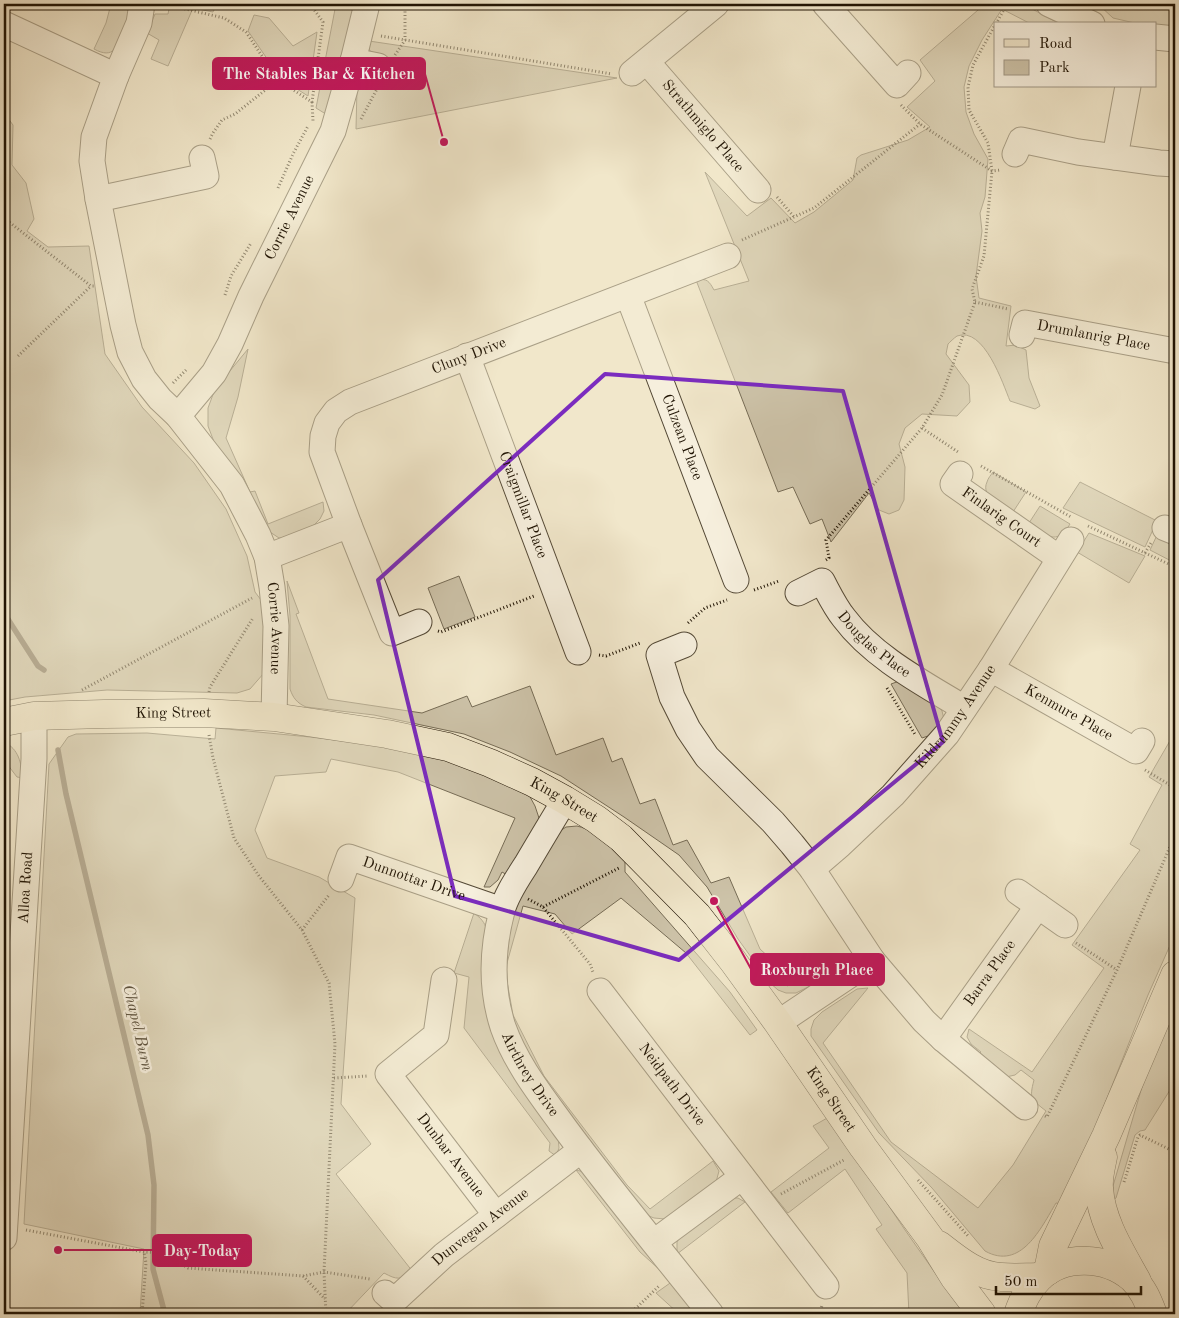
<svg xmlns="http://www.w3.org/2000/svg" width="1179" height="1318" font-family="'Old Standard TT',serif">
	<rect width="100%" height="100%" fill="#f1e7cb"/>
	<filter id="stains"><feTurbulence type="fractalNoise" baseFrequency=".004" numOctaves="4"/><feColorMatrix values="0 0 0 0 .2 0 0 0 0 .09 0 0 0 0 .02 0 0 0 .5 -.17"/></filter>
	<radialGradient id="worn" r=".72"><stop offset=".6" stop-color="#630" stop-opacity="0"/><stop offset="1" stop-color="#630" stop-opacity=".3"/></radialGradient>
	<path fill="#cdc3a9" stroke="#766c56" d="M111,4H134C130,13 127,21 124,30C118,46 114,60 94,49L106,23Z
		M170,4H217L213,12L193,8L168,66L151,59L159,40L147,33L155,14H168Z
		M336,4H356L329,116L316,108Z
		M985,4H1023L1060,24H1031L1002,9L982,40L969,66L964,87L966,112L974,134L988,159L985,197L980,213L982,231L976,276L979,298L1011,306L1006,346L1016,345L1026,350L1029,378L1040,406L1035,409L1010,401C1003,384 984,326 957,336C954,338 950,342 948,344L946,354L969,385L970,402L957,416L922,414L905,428L899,444L905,467L904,500L899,510L889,514L879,510L869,493L831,542L822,519L810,524L793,487L778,492L696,280C707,278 709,281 714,290L749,281L705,172L747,216L771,198L795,223L814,212L853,180L857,158L861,155L908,140L930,127L907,107L935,81L920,60Z
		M1098,4H1126L1132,5V4H1175V26L1156,27L1155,24H1139L1113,18Z
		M254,15L269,18L293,46L317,32L308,96L281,79L248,31Z
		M369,41L617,78L356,129L357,88L361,80L369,75L373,55L369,49Z
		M4,113L13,125L12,165L26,183L34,219L27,231L48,247L89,246L105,354L142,407L194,463L226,509L247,556L255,592L264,604V673L250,689L237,693L107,690L25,697L4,701Z
		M248,349L238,397L226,438L250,492L255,491L268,524L323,502L324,511L320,519L314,525L305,530L299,538H279L264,528L216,447L208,426V408L215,389Z
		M993,472L1026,492L1013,512C1003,506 980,497 987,482C988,478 991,475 993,472Z
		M1080,482L1157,521L1145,547L1063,508Z
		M1040,506L1070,524C1057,547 1045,535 1029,523Z
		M1089,533L1145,556L1129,583L1077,552Z
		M1158,533L1175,541V563L1150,550Z
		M459,576L475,617L444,629L428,588Z
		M287,581L299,613L296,614L328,699L422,713L467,696L472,707L530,686L556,755L603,738L612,762L622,758L640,804L655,799L673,845L687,840L711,883L729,877L760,949L772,960L787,986L833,969L808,987L796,993H786L778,990L769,982L738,939L707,887L679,855L624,817L561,776L510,752L464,734L374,715L306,707C297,703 293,698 290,689V616Z
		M902,680L937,704L942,711L944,719L934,734L922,738L891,684Z
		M216,728L310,737L376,745L426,754L469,767L529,795L535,806L539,818L538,830L509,876L502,872L498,880L490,887H484L515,818L398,772L331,759L326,772L275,776L255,830L267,858L319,877L355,898L341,1104L371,1144L336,1174L413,1272C400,1280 397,1280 384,1273L345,1314H140L144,1249L24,1224L49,764L68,737L76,734L147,733L215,739Z
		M1171,739L1175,742V934L1148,995L1065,1204L1056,1203C1041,1228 1021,1271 985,1251L932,1188L879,1133L811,1036V1029L814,1020L822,1012L857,989L868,988L823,1043L891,1142L978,1208L1013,1165L1046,1111C1031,1099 1029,1099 1034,1080L1021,1070L1015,1075L1006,1077L977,1056L981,1052L971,1044L967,1037L969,1029L1032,1072L1104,968L1072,945L1140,850L1130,844L1162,785L1149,777Z
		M4,742C19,749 21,763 23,778L17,777L4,760Z
		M577,826C601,832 609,844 625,861V872L730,992L757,1030L750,1035L686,953L621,898L572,934L555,914L523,906L505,970L513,1015L544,1076L627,1185L650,1209L713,1161L719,1171L716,1182L665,1219L654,1218L644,1214L541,1082L515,1035L502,958L516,901L557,833L566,827Z
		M474,913C489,924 487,931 486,947L558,1136L559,1148L556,1156L549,1151L550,1143L464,1028L469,977L454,973Z
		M1175,1001V1082L1145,1130L1140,1131L1135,1135L1116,1198L1113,1200V1186L1149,1063Z
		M829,1117L905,1230L964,1314H909L907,1273L876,1229L882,1225L845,1169L788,1213L771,1192L829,1148L813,1126Z
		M576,1170L584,1172L661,1271L640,1252Z
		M731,1198H738L745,1202L677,1254V1242L681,1234Z
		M673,1281L699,1314H679L656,1293Z"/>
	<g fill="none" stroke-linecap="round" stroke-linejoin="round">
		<path stroke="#736753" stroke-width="5.5" d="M4,613L38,666L44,670
			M58,750L66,794L148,1135L154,1185L153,1269L165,1314"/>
		<defs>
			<g id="minor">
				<path id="s1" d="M142,4L139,23L116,76L94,137L92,161L98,199L123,325L130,352L144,379L160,399L178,416L232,485L258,535L267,557L272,587L276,626L274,717"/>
				<path d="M825,4L897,85L908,73"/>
				<path d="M1049,4L1092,24"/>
				<path d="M4,24L116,76"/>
				<path d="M1155,37L1175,39"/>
				<path d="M353,61L378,66"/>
				<path id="s2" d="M647,62L758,190"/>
				<path d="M632,73L716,4"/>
				<path d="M1128,86L1115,157L1159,163L1175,164"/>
				<path d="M1015,154L1021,140L1078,152L1115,157"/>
				<path d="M98,199L206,176L202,158"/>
				<path id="s3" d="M628,295L736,580"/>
				<path id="s4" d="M1022,335L1025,323L1175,351"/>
				<path id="s5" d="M467,356L578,652"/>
				<path id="s6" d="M178,416L214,373L230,344L251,296L333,131L353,61L367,4"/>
				<path id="s7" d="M960,474L953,484L1059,558"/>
				<path d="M1165,528L1175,532"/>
				<path d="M267,557L349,525"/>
				<path id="s8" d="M798,593L822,581C829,594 835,607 844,618C873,657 923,683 964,708"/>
				<path id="s9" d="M419,622L392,633L349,525L322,452L323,436L327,423L336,411L350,402L728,256"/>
				<path d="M684,645L659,655L672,697L688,729L707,757L773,822L792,844L812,869L872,960L924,1021L943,1039L1025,1107"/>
				<path id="s10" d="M991,669L1136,751L1142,741"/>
				<path id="s11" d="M565,800C552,821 539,843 526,865C517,879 506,895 502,911C492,949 491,990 503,1027C516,1064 541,1095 564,1127C611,1191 662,1252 711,1314"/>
				<path id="s12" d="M812,869L840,845L893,795L947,734L991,669L1071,540"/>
				<path id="s13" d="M341,879L349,857L502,910"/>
				<path d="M1018,892L1065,925"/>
				<path id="s14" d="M444,980L436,1035L388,1074L496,1215"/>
				<path id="s15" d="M600,991L826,1286"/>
				<path d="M778,1023L872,960"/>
				<path id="s16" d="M943,1039L1038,906"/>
				<path id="s17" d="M4,1238L34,759V716"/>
				<path d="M654,1242L742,1177"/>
				<path id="s18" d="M385,1293L394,1301L444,1255L581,1150"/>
			</g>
			<g id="major">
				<path id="s19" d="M4,722L34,716L104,714L204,713L274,717L387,734L448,747L490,763L532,782L565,800L596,819L621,838L697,915L733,961L778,1023L863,1147L930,1238L954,1277L982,1314"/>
				<path d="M1103,1157C1101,1167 1098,1178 1099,1188C1101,1221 1121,1252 1137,1281"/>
				<path d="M939,1245C957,1259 977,1276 1001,1277C1014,1278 1027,1277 1040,1277"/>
				<path d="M1048,1271L1053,1246L1106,1136L1175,975"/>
				<path d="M1018,1314C1023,1300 1028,1289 1039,1278C1064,1254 1106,1256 1132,1278C1143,1288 1148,1301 1153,1314"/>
			</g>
		</defs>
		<use href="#minor" stroke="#544936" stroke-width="27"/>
		<use href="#major" stroke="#201404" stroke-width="29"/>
		<path stroke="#201404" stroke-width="3" stroke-dasharray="1 2.5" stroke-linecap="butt" d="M164,4L224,18L246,32L278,80L312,102L323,22L310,4
			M996,24L1007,4
			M381,36L612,74
			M395,55L405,40V9L412,4
			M312,102L313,121
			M901,105L920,124L992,171L1000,170
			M361,119L378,87
			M210,139L213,133L222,120L235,114L278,80
			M278,188L293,154L308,126
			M777,197L795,218
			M4,218L91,286H94
			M742,240L814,208L920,124
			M225,295L231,276L251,243
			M975,302L1008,309
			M18,356L91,286
			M173,383L186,370
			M922,428L958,452
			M981,466L1071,517
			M1088,526L1175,567
			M1145,553L1151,543
			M826,560L829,558L826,540L922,428L942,395L975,302L972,289L984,256L992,171L988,143L969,110L968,87L973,65L995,25
			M754,590L779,581
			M688,623L705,608L727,600
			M438,631L441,632L534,596
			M599,655L606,656L640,643
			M887,688L916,736
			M82,690L252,598
			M209,692L210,687L253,618
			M209,735L213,758L234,838L259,876L302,930L329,983L335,1044L324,1272L326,1314
			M1145,770L1175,788
			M528,899L543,907L590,964L593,972
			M543,907L619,868
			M302,930L329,895
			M1076,943L1117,970
			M334,1078L368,1076
			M1045,1116L1047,1117L1117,970L1175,835
			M918,1180L969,1237
			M1124,1182L1138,1137L1140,1135L1175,1152
			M781,1194L844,1160
			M26,1230L144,1252L164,1253L188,1268L303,1276L324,1272L370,1279
			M303,1276L325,1299
			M142,1314L146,1263L144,1252
			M630,1314L660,1285
			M820,1314L822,1305"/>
		<use href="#minor" stroke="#f6efdd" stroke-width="25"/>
		<use href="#major" stroke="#f1e7cb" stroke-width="28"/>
	</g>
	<path d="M0 0H1179V1318H0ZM605,374L843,391L943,742L679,960L455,896L378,580Z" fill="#f1e7cb" fill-opacity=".55" fill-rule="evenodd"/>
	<path fill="none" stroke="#7b2cbf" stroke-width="4" stroke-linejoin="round" d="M605,374L843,391L943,742L679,960L455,896L378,580Z"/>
	<g text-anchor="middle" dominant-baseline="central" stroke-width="5" stroke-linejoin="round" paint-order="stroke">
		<g font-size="15" fill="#201404" stroke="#f6efdd">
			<text stroke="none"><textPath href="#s2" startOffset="85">Strathmiglo Place</textPath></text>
			<text stroke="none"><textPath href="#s6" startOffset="229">Corrie Avenue</textPath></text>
			<text stroke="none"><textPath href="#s4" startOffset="82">Drumlanrig Place</textPath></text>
			<text stroke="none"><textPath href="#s9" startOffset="412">Cluny Drive</textPath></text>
			<text stroke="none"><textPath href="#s3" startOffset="152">Culzean Place</textPath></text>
			<text stroke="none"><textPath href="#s5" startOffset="159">Craigmillar Place</textPath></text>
			<text stroke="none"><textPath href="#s7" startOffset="71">Finlarig Court</textPath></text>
			<text stroke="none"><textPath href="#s1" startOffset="681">Corrie Avenue</textPath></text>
			<text stroke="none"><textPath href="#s8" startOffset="110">Douglas Place</textPath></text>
			<text stroke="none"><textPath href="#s10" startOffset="89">Kenmure Place</textPath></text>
			<text stroke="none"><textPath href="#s19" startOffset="170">King Street</textPath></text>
			<text stroke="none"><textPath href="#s12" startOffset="210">Kildrummy Avenue</textPath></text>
			<text stroke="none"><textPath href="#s19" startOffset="575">King Street</textPath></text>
			<text stroke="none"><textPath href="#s13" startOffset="92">Dunnottar Drive</textPath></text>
			<text stroke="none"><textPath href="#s17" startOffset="351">Alloa Road</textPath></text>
			<text stroke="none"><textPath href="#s16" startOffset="81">Barra Place</textPath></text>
			<text stroke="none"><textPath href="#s11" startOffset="300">Airthrey Drive</textPath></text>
			<text stroke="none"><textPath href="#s15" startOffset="118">Neidpath Drive</textPath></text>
			<text stroke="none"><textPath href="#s19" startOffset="980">King Street</textPath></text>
			<text stroke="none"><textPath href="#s14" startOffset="220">Dunbar Avenue</textPath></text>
			<text stroke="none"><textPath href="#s18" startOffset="126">Dunvegan Avenue</textPath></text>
		</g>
		<g font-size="16" font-style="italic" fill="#5e533f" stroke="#f6efdd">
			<text transform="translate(137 1028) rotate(77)">Chapel Burn</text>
		</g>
	</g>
	<path fill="none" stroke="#c2185b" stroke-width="2" d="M444 142L425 74M714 901L751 969M58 1250L153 1250"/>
	<g fill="#c2185b" stroke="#f6efdd" stroke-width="2">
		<circle cx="444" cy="142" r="5"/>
		<circle cx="714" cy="901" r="5"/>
		<circle cx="58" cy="1250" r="5"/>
	</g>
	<g fill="#c2185b" stroke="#c2185b" stroke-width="2">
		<rect x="213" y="58" width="212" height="31" rx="5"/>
		<rect x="751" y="954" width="133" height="31" rx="5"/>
		<rect x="153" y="1235" width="98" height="31" rx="5"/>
	</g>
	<g font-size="16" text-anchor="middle" font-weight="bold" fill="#fff">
		<text x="319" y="79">The Stables Bar &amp; Kitchen</text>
		<text x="817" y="975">Roxburgh Place</text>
		<text x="202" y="1256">Day-Today</text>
	</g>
	<rect width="1179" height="1318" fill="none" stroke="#f1e7cb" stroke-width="20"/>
	<rect x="5" y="5" width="1169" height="1308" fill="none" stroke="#201404" stroke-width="2.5"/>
	<rect x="10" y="10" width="1159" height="1298" fill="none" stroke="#201404"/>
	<rect x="994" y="22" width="162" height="65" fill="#f6efdd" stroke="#a09786"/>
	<rect x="1004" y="39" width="25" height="8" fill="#f1e7cb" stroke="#a09786"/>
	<text x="1039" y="48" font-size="15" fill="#201404">Road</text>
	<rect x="1004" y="60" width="25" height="15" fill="#cdc3a9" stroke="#a09786"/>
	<text x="1039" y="72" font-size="15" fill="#201404">Park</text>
	<path d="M996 1286v8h145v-8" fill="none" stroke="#201404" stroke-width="2.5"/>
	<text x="1004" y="1286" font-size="15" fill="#201404" stroke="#f6efdd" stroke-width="4" paint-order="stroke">50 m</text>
	<rect width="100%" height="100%" filter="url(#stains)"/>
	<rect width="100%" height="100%" fill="url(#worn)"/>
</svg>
